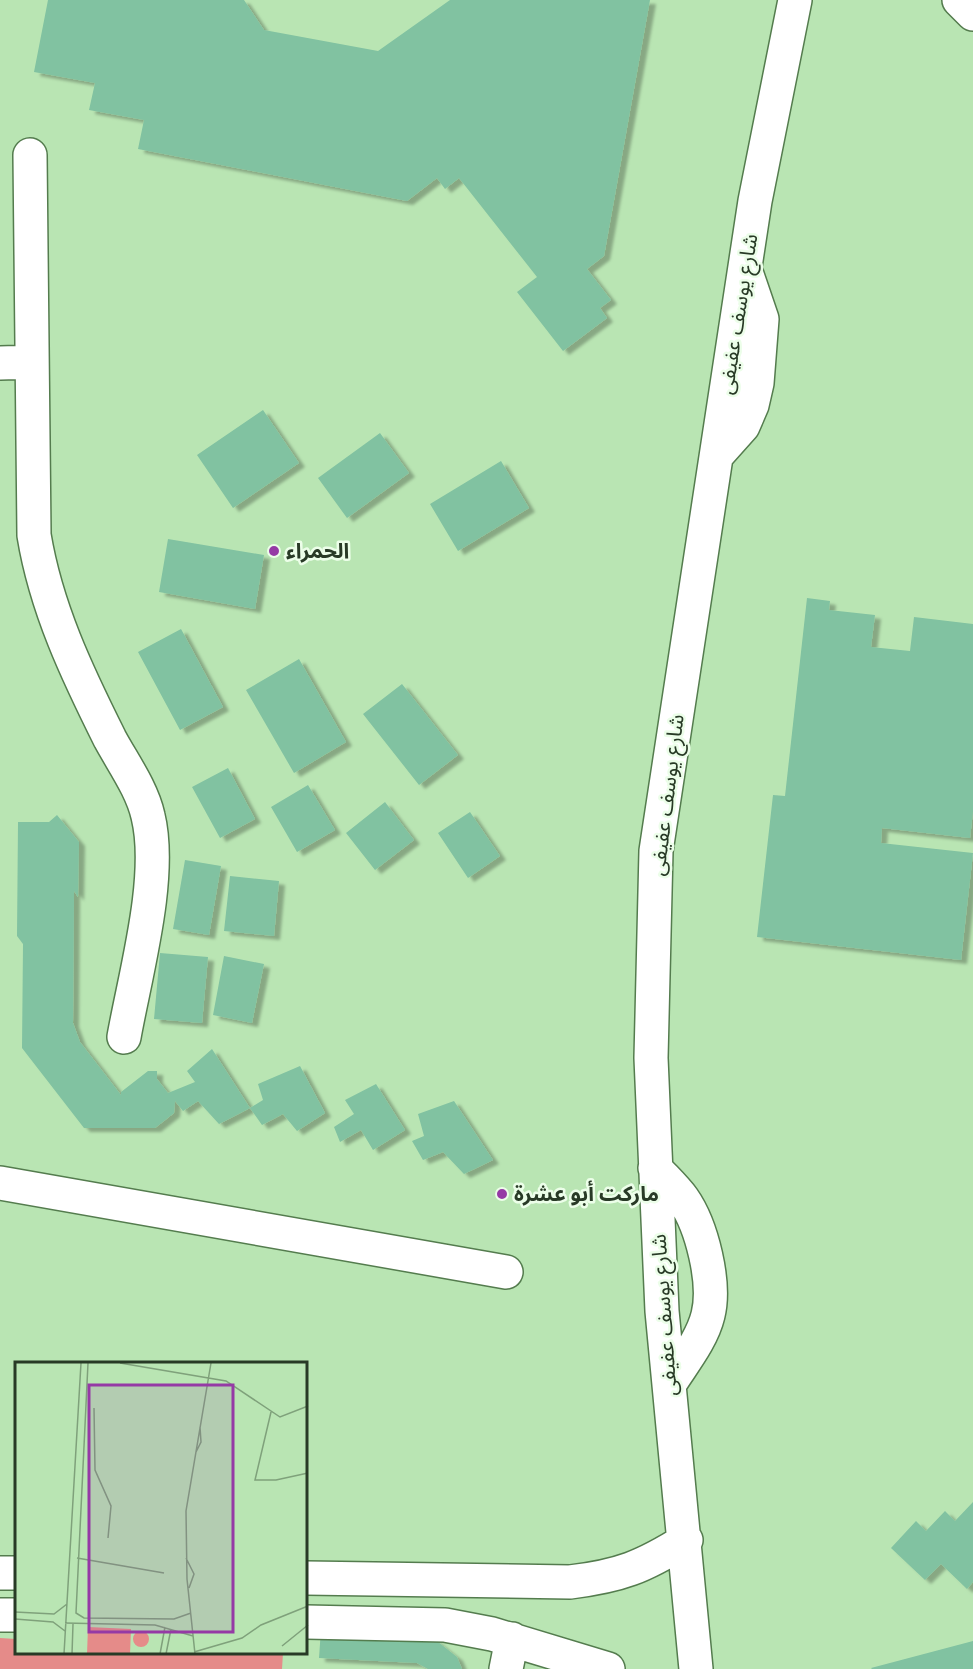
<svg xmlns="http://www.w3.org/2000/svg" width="973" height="1669" font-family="'Fira Sans','Noto Sans Arabic',sans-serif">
	<defs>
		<filter id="shadow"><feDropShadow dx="6" dy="4" stdDeviation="1.5" flood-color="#0004"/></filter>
	</defs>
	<rect width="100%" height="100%" fill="#b9e5b3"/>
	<path fill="#e58b89" d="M0,1638L16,1639V1652L283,1653L282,1669H0Z"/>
	<path fill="#81c2a1" filter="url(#shadow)" d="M48,0H244L264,30L378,51L450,0H650L604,256L587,269L611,300L600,308L607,318L563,351L517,292L537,277L459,178L445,189L437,178L407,201L138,149L144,120L89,110L95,83L34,72Z
		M263,410L299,463L233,508L197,455Z
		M380,433L409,473L347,518L318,478Z
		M501,461L529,508L458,551L430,504Z
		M168,539L264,555L255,609L159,592Z
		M807,598L830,601L829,610L875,615L871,647L910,651L914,617L973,624V811L970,838L882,828L881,843L973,853L961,960L757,937L773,795L785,796Z
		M181,629L223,707L180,730L138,652Z
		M299,659L346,742L294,773L246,690Z
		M402,684L458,755L419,785L363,714Z
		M228,768L255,819L220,838L192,787Z
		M308,785L335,830L297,852L271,807Z
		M385,802L414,840L375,870L346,833Z
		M470,812L500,856L468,878L438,833Z
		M57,815L79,842L78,897L74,891L73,1023L80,1042L121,1095V1092L148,1071H157V1079L168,1093L195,1082L187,1071L212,1049L250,1108L219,1124L198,1101L183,1111L175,1101L174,1113L155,1128H84L22,1048L23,944L17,936L18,822H49Z
		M185,860L221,866L209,935L173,929Z
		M230,876L279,881L274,936L224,931Z
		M160,953L208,957L202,1023L154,1019Z
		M224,956L264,964L252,1023L213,1015Z
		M300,1066L325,1113L297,1131L283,1114L262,1125L250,1108L263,1100L258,1084Z
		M376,1084L405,1130L373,1150L361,1130L340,1142L334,1127L354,1114L345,1100Z
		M454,1101L493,1160L464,1174L443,1152L423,1160L412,1141L424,1136L418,1114Z
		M973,1502V1582L967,1589L941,1564L925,1580L891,1548L916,1521L926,1531L945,1511L955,1521Z
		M321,1629L433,1638L457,1657L462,1669H428L417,1663L319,1658Z
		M973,1641V1669H872L871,1668Z"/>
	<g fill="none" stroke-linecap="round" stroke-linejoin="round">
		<defs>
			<path id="minor" d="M959,0L973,14
				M30,155L34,535C46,608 77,673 110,739C123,763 142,789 148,816C163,877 135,975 124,1037
				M0,363L32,362
				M718,454L743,426L752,405L757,383L762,319L747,275
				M655,1168C664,1178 675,1188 683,1199C702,1226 716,1283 708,1315C702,1340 682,1364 669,1385
				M0,1183L506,1272
				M0,1573H16
				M306,1578L570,1582C620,1576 643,1567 686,1540
				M0,1615H16
				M306,1622L445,1625L492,1634L608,1669
				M506,1669L512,1639
				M696,1669L662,1311L651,1058L656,851L755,201L795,0"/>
		</defs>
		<use href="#minor" stroke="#547c4e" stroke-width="36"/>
		<use href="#minor" stroke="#fff" stroke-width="33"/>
	</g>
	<g fill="#953aa5" stroke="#ecfee9" stroke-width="2">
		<circle cx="274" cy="551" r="6"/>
		<circle cx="502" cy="1194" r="6"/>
	</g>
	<g text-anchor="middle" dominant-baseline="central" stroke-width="5" stroke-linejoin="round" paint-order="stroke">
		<g font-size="21" fill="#283a26" stroke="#ecfee9">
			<text transform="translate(738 314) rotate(-81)">شارع يوسف عفيفى</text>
			<text transform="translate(667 795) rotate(-83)">شارع يوسف عفيفى</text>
			<text transform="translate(664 1315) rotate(-94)">شارع يوسف عفيفى</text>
		</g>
		<g font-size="21" font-weight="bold" fill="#283a26" stroke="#ecfee9" text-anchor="start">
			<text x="286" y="551">الحمراء</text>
			<text x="514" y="1194">ماركت أبو عشرة</text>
		</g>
	</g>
	<g transform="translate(15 1362)">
		<rect width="292" height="292" fill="#b9e5b3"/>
		<path d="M73,265L116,267L115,292H72ZM118 277a8 8 0 1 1 16 0a8 8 0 1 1-16 0Z" fill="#e58b89"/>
		<path fill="none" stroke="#7fa17b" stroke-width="1.5" d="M73,1L61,251L69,256L159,257L176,251M105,1L211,19L265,55L293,44M79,46L80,108L96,144L93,176M256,50L240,118H261L293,111M181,90L186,80L185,65M62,196L149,211M171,196L179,212L174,226M0,250L39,252L52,242M0,257L38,260L50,269M50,261L140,263L178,274M267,284L293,263M179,290L227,276L246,263L293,244M49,292L66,1M57,292L58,262M145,292L150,265M151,292L156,267M180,292L172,217L171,149L196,1"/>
		<path fill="#953aa5" fill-opacity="0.15" stroke="#953aa5" stroke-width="3" d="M74,23H218V270H74Z"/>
		<rect width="292" height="292" fill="none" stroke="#283a26" stroke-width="3"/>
	</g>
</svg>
